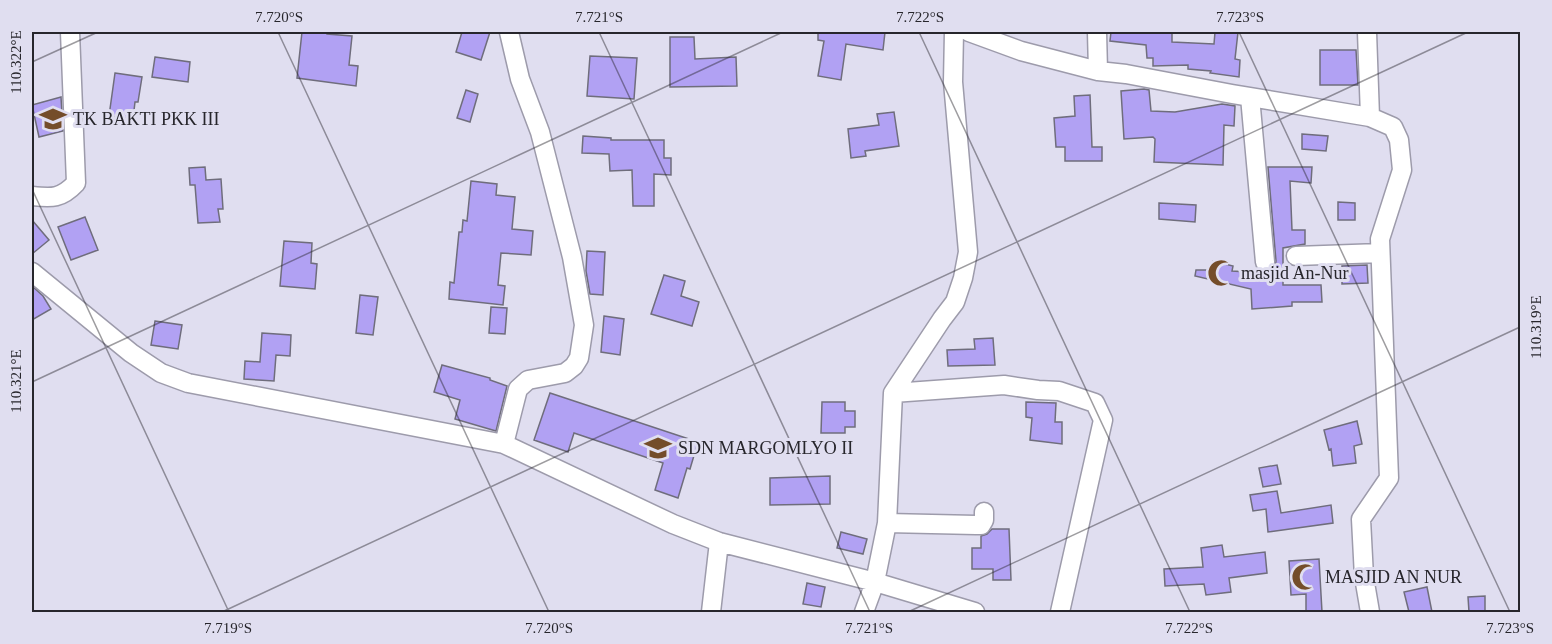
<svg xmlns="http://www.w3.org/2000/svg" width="1552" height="644" font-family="'Times New Roman',serif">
	<rect width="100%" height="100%" fill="#e0def0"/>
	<path fill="#b1a1f3" stroke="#6f6d7c" stroke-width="1.5" d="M302,32H327V34L352,36L349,65L358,66L356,86L297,78Z
		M462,32H490L481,60L456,52Z
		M818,32H885L883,50L846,44L841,80L818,76L824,41L818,40Z
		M1111,32H1172V42L1214,44L1215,32H1238L1235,59L1240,60L1239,77L1210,73L1211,71L1188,69V65L1153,66V58H1147L1146,45L1110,41Z
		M670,37H694L695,59L736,57L737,86L670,87Z
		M1320,50H1356L1358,85H1320Z
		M590,56L637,58L634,99L587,96Z
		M155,57L190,62L188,82L152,77Z
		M115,73L142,77L138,102H135L133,119L109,116Z
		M1144,89L1149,90L1151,111L1175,112L1222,104L1235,106L1234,126L1224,125L1223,165L1154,162L1155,139L1153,137L1124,139L1121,91Z
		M466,90L478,94L470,122L457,118Z
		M1090,95L1092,147H1102V161H1065V147H1056L1054,118L1075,116L1074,96Z
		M61,97L63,131L39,137L32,105Z
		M894,112L899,146L865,151L866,156L851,158L848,129L879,125L877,114Z
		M1302,134L1328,136L1326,151L1302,149Z
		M583,136L611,138V140H664V158H671V175L654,174V206H633L632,170L610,171L609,154L582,153Z
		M205,167L206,180L221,179L223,209H218L220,222L198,223L195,185H190L189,168Z
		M1268,167H1312L1311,183L1290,181L1292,230H1305V244L1283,248V285H1321L1322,302H1292V306L1252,309L1251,289L1195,276L1196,270H1211L1213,261L1233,266L1232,271L1265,273L1271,271L1275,267L1276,261Z
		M471,181L497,184L496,195L515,197L512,229L533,231L531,255L501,253L498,285L505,286L503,305L449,299L450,282L454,283L459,232H462L463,220L467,221Z
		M1338,202L1355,203V220H1338Z
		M1159,203L1196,205L1195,222L1159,219Z
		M85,217L98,250L71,260L58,227Z
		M32,220L49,240L32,254Z
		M284,241L312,243L311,263L317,264L315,289L280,286Z
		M587,251L605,252L603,295L590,294L586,271Z
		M1367,265L1368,283L1342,284V266Z
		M664,275L685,281L681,296L699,302L692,326L651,314Z
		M32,286L43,296L51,309L32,320Z
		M360,295L378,297L373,335L356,333Z
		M491,307L507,308L505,334L489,333Z
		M604,316L624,319L620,355L601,352Z
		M155,321L182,325L178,349L151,345Z
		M262,333L291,335L290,356L276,355L274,381L244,379L245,361L260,362Z
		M993,338L995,365L948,366L947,350L975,349L974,339Z
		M442,365L490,378V380L507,386L496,431L455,419L460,400L434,392Z
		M550,393L698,442L690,469L687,468L678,498L655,490L663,463L574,433L568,452L534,440Z
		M822,402H845V411H855V427H845V433H821Z
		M1026,402L1056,403L1055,422H1062V444L1030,440L1032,418L1026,417Z
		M1357,421L1362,444L1354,446L1356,463L1333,466L1331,449L1329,450L1324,430Z
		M1277,465L1281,484L1263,487L1259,468Z
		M830,476V504L770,505V478Z
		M1277,491L1281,513L1331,505L1333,523L1268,532L1266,509L1253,511L1250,495Z
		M992,529H1009L1011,580H993V569H972V548H981V536L987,534Z
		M841,532L867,539L863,554L837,548Z
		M1222,545L1224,557L1265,552L1267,573L1229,578L1231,592L1206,595L1204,584L1165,586L1164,569L1203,567L1201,548Z
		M1319,559L1322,612H1306V594L1291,595L1289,561Z
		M807,583L825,587L821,607L803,604Z
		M1427,587L1432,612H1409L1404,592Z
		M1485,596V612H1469L1468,597Z"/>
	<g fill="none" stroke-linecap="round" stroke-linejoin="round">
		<defs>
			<path id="minor" d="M969,32L1021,51L1098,71L1126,74L1232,94L1370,117
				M1097,32L1098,71
				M1367,32L1370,117L1393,127L1399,140L1402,170L1380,239L1389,478L1361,519L1364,577L1370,612
				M1250,97L1265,262
				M32,196C52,198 61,199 76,183L70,32
				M1296,256L1380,253
				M32,272L131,353L161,373L188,383L504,444L673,524L719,542L875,582L975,612
				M893,393L1004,385L1038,390L1059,391L1095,403L1103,420L1060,612
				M504,444L518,389L528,380L565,373L574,366L579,358L584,325L572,257L540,132L520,79L509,32
				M887,523L976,525H981L984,520V512
				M711,612L719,542
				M864,612L875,582L887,523L893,393L942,319L955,302L963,278L968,252L953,82L954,32"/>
		</defs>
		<use href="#minor" stroke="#9d9bab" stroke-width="21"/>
		<use href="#minor" stroke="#fff" stroke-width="18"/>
	</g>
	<path fill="none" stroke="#27262c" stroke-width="1.5" stroke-opacity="0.45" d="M278,32L549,612M599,32L870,612M919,32L1190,612M1239,32L1510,612M32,62L98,32M32,189L229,612M32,382L783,32M222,612L1468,32M908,612L1520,327"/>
	<defs>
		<symbol id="school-bare" viewBox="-9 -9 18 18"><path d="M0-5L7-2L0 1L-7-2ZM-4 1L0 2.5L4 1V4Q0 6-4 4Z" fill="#744d2a" stroke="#e0def0" stroke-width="2.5" paint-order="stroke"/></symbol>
		<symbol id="mosque-bare" viewBox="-9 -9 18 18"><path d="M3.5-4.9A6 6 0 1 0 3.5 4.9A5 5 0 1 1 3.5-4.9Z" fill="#744d2a" stroke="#e0def0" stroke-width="2.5" paint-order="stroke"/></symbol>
	</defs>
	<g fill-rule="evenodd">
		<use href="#school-bare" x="34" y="100" width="38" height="38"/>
		<use href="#mosque-bare" x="1202" y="254" width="38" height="38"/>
		<use href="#school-bare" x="639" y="429" width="38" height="38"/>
		<use href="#mosque-bare" x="1286" y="558" width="38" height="38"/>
	</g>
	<g text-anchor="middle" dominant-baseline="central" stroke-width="6" stroke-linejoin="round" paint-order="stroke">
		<g font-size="18" fill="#27262c" stroke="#e0def0" text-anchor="start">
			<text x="73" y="119">TK BAKTI PKK III</text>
			<text x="1241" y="273">masjid An-Nur</text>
			<text x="678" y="448">SDN MARGOMLYO II</text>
			<text x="1325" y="577">MASJID AN NUR</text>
		</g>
	</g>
	<rect width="1552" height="644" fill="none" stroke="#e0def0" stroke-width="66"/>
	<rect x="33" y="33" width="1486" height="578" fill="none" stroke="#27262c" stroke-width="2"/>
	<g font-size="15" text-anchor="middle" fill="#27262c">
		<text x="279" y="22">7.720°S</text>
		<text x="599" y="22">7.721°S</text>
		<text x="920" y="22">7.722°S</text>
		<text x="1240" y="22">7.723°S</text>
		<text transform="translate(16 62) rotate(-90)" y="5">110.322°E</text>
		<text transform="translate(1536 327) rotate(-90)" y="5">110.319°E</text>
		<text transform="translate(16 381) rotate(-90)" y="5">110.321°E</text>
		<text x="228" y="633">7.719°S</text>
		<text x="549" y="633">7.720°S</text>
		<text x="869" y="633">7.721°S</text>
		<text x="1189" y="633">7.722°S</text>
		<text x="1510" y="633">7.723°S</text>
	</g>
</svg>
